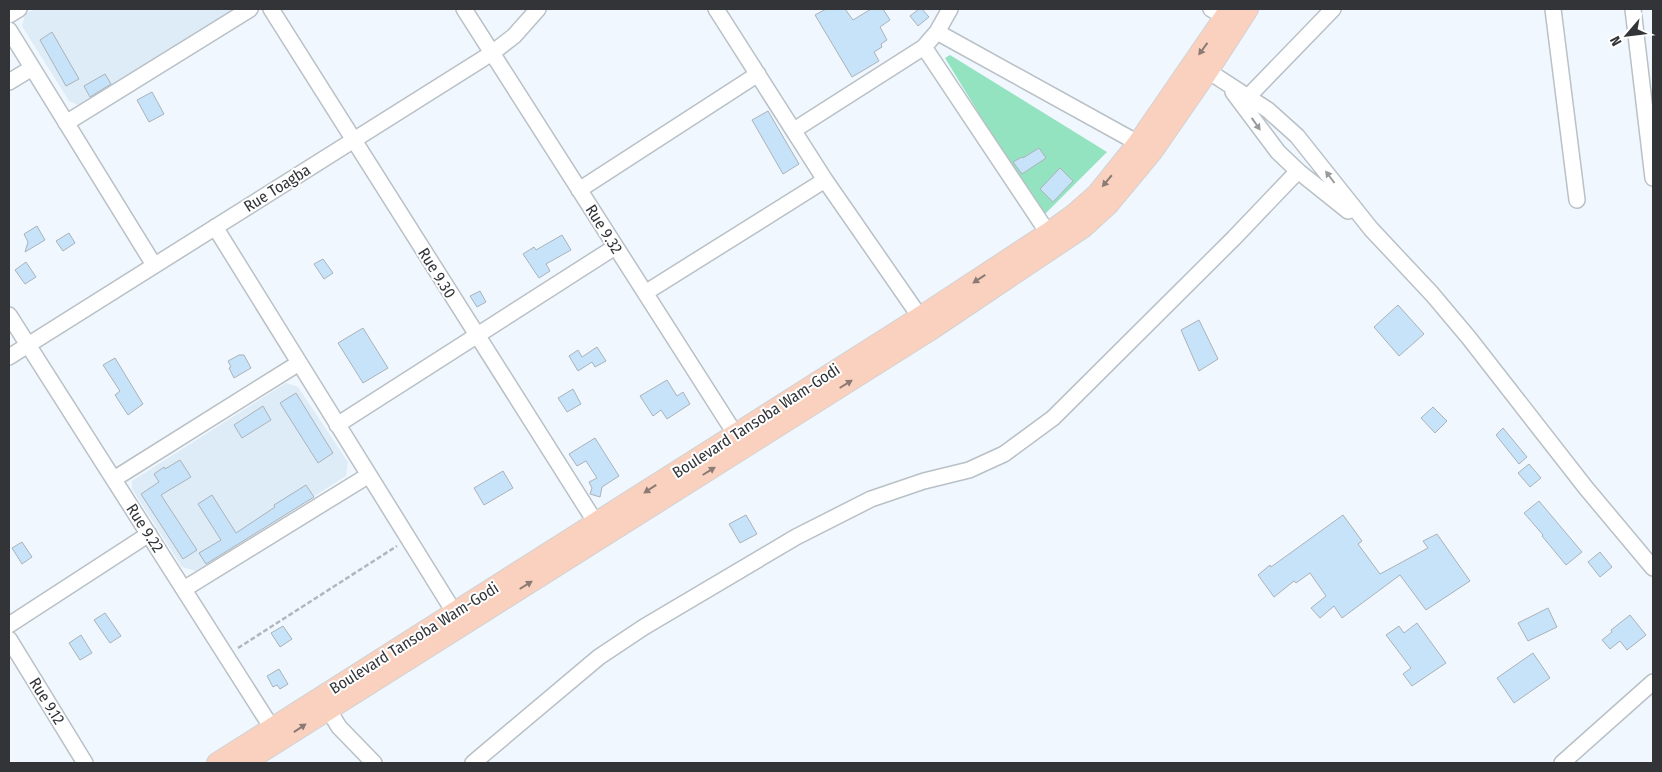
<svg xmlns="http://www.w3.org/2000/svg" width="1662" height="772" font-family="'Fira Sans Condensed',sans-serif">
	<rect width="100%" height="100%" fill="#f0f7fe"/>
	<path fill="#deecf7" d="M34,9H234L233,12L83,107L69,101L22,26L25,14Z
		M286,383L298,387L348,462L346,476L196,571L182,567L132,489V481Z"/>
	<path fill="#94e3c0" d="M950,55L1107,152L1042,217L945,58Z"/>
	<path fill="#c7e3fa" stroke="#abb2b8" d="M826,9H845L853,20L871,9H883L890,20L880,27L887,40L881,44L882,47L874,52L879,61L852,77L815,15Z
		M919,9H922L929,17L918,26L910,16Z
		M52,32L79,79L66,86L40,40Z
		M105,74L111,84L90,97L84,86Z
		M152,92L164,114L149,122L137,100Z
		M768,111L799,164L783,174L752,120Z
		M1039,148L1046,158L1022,174L1013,162L1022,157L1023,158Z
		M1060,168L1073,181L1053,202L1040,189Z
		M37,226L45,240L25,252L28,242L24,234Z
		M69,233L75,243L63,251L56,241Z
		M562,235L571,250L546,264L550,271L539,278L523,254L534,247L536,250Z
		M323,259L333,273L324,279L314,264Z
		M26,262L36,277L25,284L15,270Z
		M480,291L486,302L477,307L470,296Z
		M1398,305L1424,334L1399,356L1374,327Z
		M1199,320L1218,359L1199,371L1181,330Z
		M363,328L388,368L363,383L338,343Z
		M597,347L606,361L595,367L592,362L578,371L569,356L578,350L582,357Z
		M239,355H244L251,368L234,378L229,368L231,367L228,361Z
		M115,358L143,404L128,415L115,395L120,391L103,365Z
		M667,380L677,396L683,392L690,404L667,419L661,410L653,416L640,396Z
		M573,389L581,404L567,412L558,398Z
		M296,393L333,453L318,463L280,403Z
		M263,406L271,420L242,438L234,425Z
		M1433,407L1447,421L1435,433L1421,418Z
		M1503,428L1527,457L1519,464L1496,435Z
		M595,438L619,476L602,487L600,497L590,494L592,488L589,482L597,478L586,461L577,466L569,454Z
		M180,460L191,477L161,495L197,550L183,559L141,494L159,482L154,474L164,467L165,469Z
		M1529,464L1541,478L1530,487L1518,473Z
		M503,471L513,488L484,505L474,488Z
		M306,485L314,497L206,564L199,553L221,540L198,504L212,495L236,533L275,507L274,505Z
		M1539,501L1582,552L1566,565L1542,536L1543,535L1524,513Z
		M746,515L757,534L740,543L729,524Z
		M1343,515L1362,541L1358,544L1380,574L1428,548L1423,541L1437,534L1470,581L1426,610L1400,575L1342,618L1334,606L1320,618L1311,608L1326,596L1310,573L1296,583L1294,581L1274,597L1258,575L1270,565L1271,567Z
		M22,542L32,557L22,564L12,548Z
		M1600,552L1612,567L1600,577L1588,562Z
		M1548,608L1557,627L1528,641L1518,623Z
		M105,613L121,636L110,643L94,620Z
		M1630,615L1646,635L1627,650L1620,641L1610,649L1602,640L1612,632L1611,630Z
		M1417,623L1446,663L1412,686L1403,674L1411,668L1386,635L1399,626L1404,633Z
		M283,626L292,639L280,647L271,633Z
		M81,635L92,653L80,660L69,643Z
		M1533,653L1550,678L1514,703L1497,678Z
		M279,669L288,684L280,689L277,685L273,687L267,676Z"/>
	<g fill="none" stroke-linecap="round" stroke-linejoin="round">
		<defs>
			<path id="minor" d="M271,9L601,531
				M464,9L741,443
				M716,9L825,180L920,317
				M1211,9L1225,17
				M1553,9L1577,200
				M1633,9L1653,178
				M9,15L19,9
				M9,30L154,265
				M937,32L1138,143
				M924,47L1048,233
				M1208,71L1268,110L1297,136L1371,229L1432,294L1469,338L1586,488L1653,568
				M9,82L32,68
				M1233,92L1278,152L1298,171L1348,211
				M1242,103L1333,9
				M66,123L250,9
				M794,130L924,47L937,32L950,9
				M579,190L758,74
				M215,227L459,620
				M645,293L825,180
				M9,315L277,736
				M9,357L492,53L514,36L538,9
				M337,425L615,247
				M114,479L299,363
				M184,589L369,475
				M9,625L149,534
				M9,639L85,763
				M328,709L339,727L374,763
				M473,763L599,657L644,627L796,537L871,499L924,481L969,470L1004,454L1053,418L1234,238L1298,171
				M1562,763L1653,682"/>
			<path id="major" d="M217,763L920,317L1048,233L1073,215L1097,194L1138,143L1230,9
				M244,763L929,331L1084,227L1108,205L1152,152L1208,71L1248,9"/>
		</defs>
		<use href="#minor" stroke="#b9c0c6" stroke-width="18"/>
		<use href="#major" stroke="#d2d2d3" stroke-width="22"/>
		<path stroke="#b1b7bc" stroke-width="2.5" stroke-dasharray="5 2.5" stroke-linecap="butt" d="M238,648L397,546"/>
		<use href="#minor" stroke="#fff" stroke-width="15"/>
		<use href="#major" stroke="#fad1be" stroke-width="20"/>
	</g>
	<defs><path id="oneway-solid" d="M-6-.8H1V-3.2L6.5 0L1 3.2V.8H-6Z" transform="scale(1.25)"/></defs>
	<g fill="#8c7b74">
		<use href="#oneway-solid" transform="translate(1203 49) rotate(126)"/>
		<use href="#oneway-solid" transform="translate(1107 181) rotate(130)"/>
		<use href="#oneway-solid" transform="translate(979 279) rotate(147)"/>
		<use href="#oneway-solid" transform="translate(846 384) rotate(-32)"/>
		<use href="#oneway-solid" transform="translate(709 471) rotate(-32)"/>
		<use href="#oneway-solid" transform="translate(650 489) rotate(147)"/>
		<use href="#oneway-solid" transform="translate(526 585) rotate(-32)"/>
		<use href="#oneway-solid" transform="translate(300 728) rotate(-34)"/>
	</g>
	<g fill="#989a9b">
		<use href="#oneway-solid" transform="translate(1256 124) rotate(55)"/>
		<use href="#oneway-solid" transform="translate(1330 177) rotate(-127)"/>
	</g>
	<g text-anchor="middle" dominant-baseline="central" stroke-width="4" stroke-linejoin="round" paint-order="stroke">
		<g font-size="16" fill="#323437" stroke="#fff">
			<text transform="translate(277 188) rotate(-32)">Rue Toagba</text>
			<text transform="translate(604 229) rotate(58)">Rue 9.32</text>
			<text transform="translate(437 273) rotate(58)">Rue 9.30</text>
			<text transform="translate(756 421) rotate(-33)">Boulevard Tansoba Wam-Godi</text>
			<text transform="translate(145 528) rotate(57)">Rue 9.22</text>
			<text transform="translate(414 638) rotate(-32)">Boulevard Tansoba Wam-Godi</text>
			<text transform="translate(47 701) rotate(58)">Rue 9.12</text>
		</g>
	</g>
	<rect width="1662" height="772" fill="none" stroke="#323437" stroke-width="20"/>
	<g transform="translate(1627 35) rotate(242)" stroke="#ffffff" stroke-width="4" paint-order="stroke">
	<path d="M0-4L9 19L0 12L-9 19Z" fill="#323437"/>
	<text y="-8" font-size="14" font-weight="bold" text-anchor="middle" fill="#323437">N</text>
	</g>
</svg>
